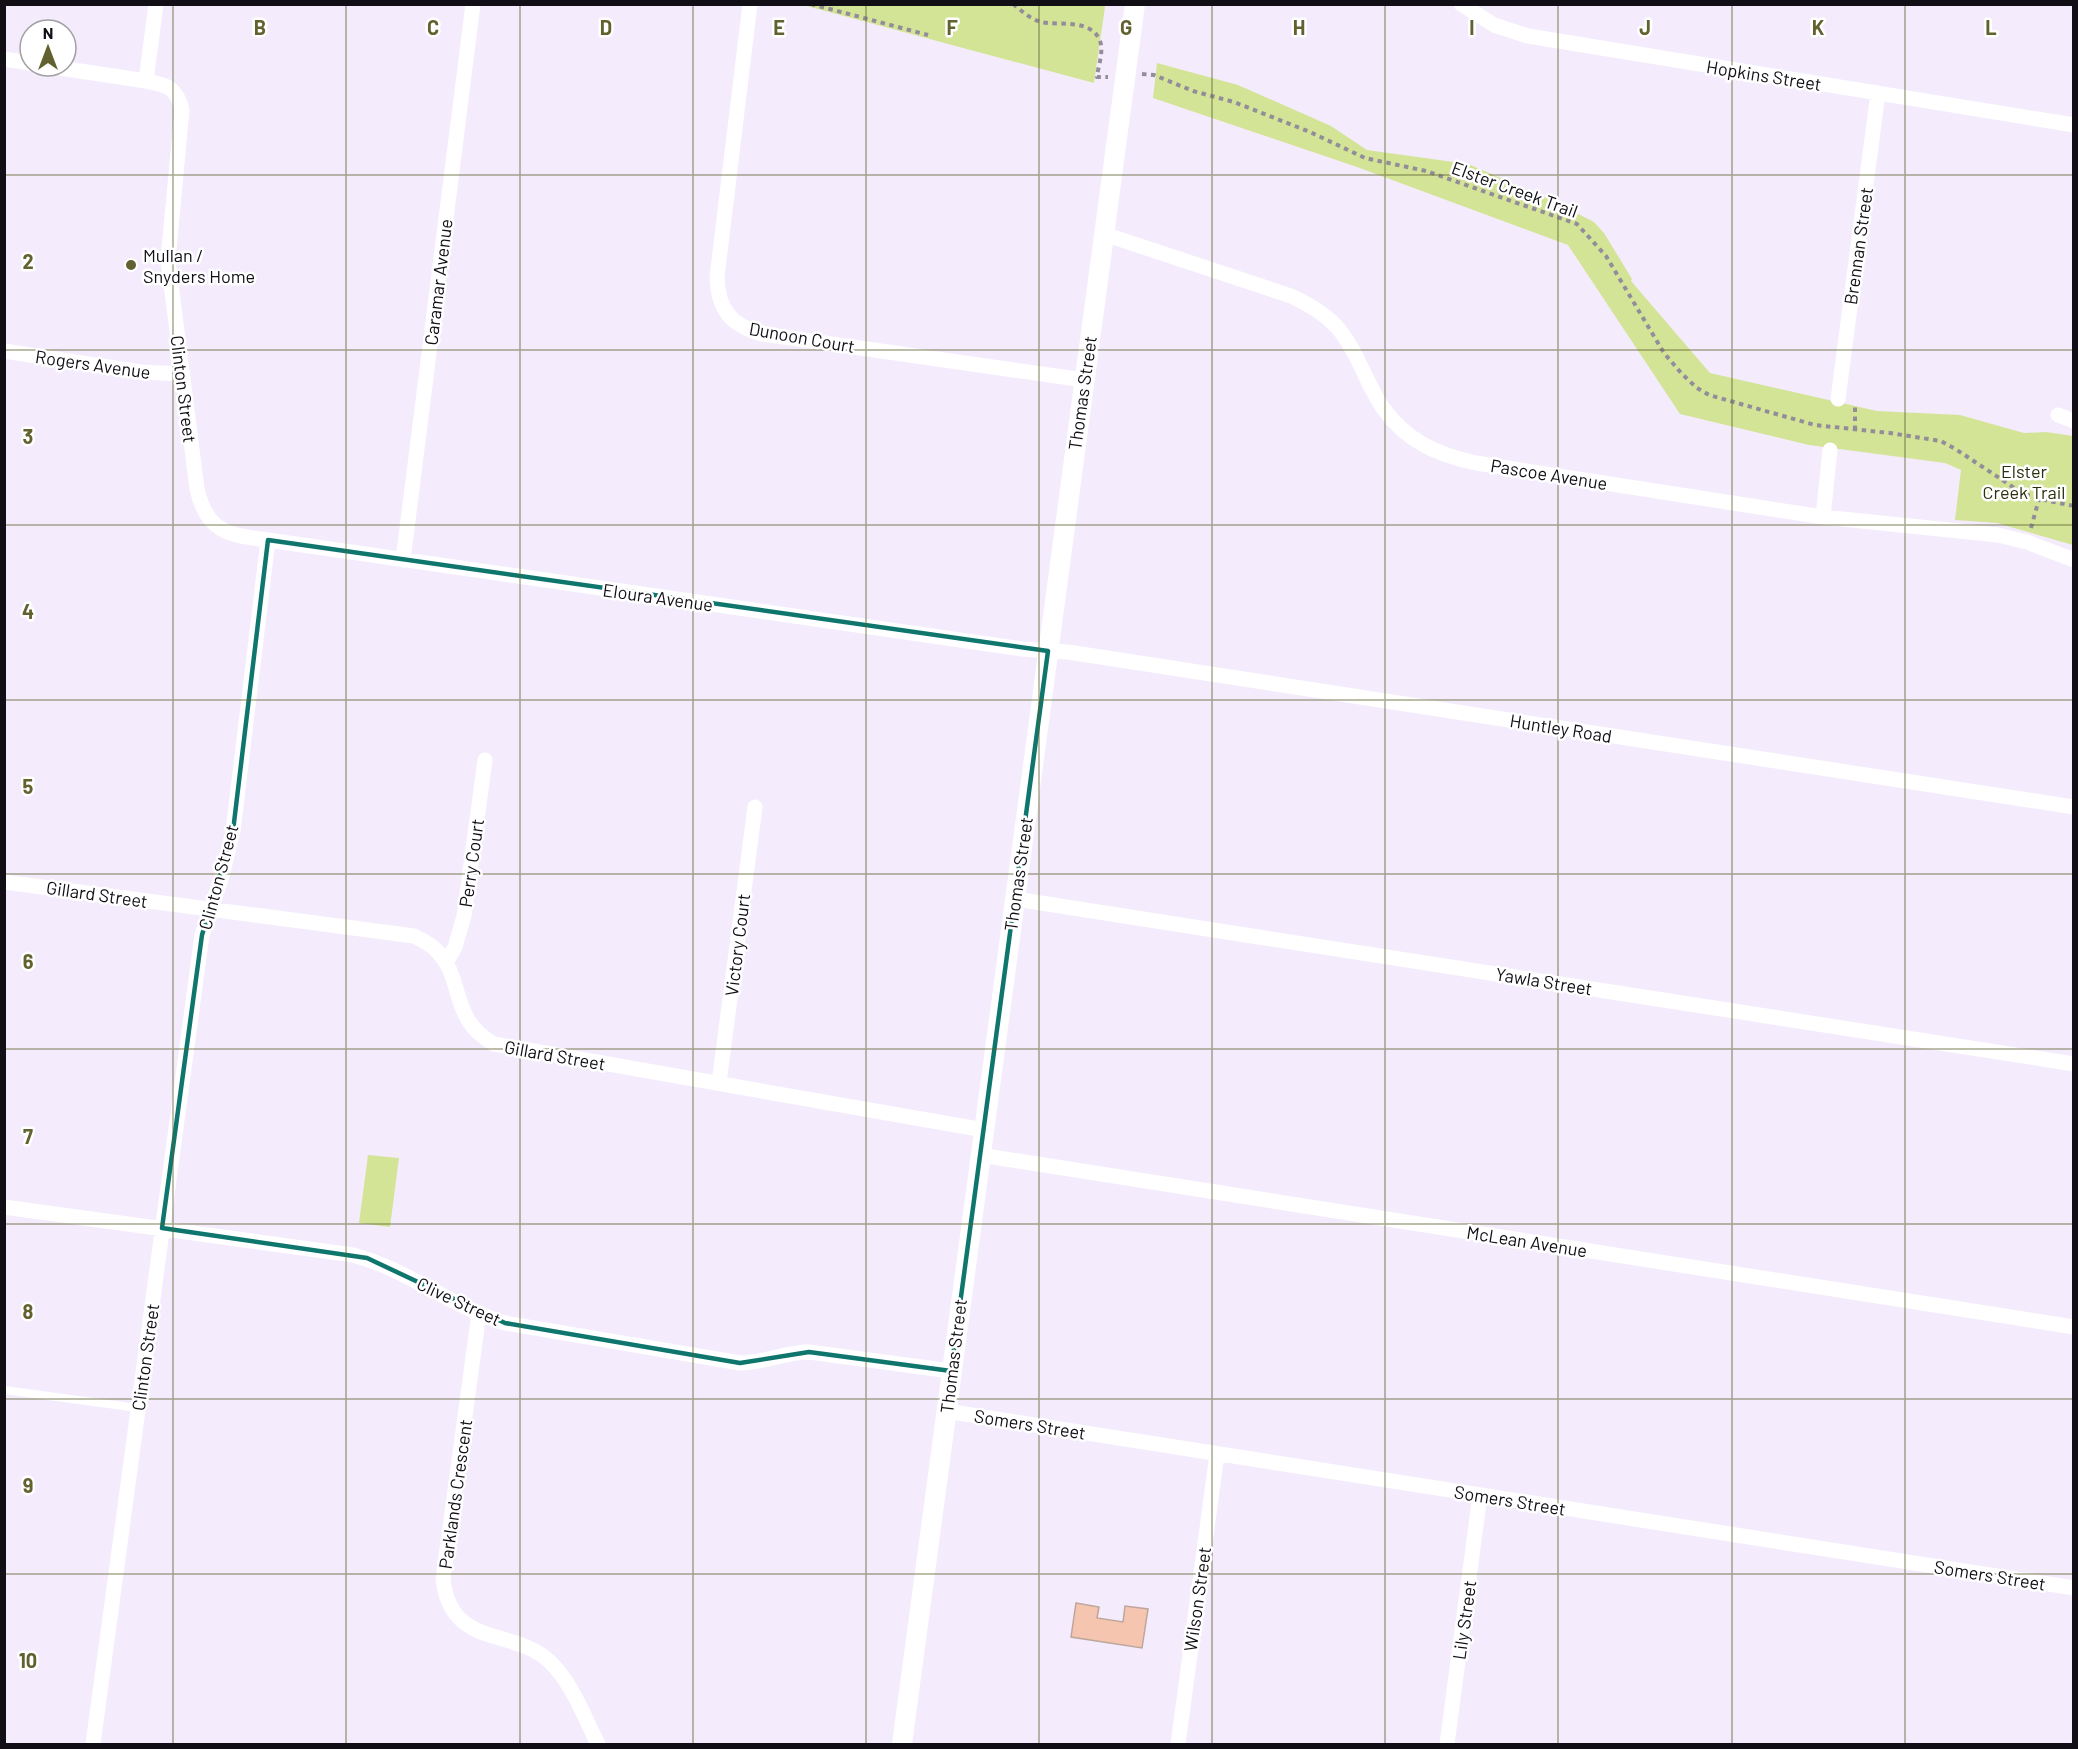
<svg xmlns="http://www.w3.org/2000/svg" width="2078" height="1749" font-family="Barlow,sans-serif">
	<rect width="100%" height="100%" fill="#f4ebfc"/>
	<path fill="#d4e497" d="M1103,5L1105,7L1094,83L803,5Z
		M1157,63L1238,85L1331,126L1367,150L1468,164L1549,199L1594,222L1604,233L1632,279L1631,281L1710,373L1877,411L1960,415L2024,433L2046,432L2073,436V545L1997,523L1955,520L1961,470L1945,463L1809,445L1680,414L1568,245L1357,167L1153,98Z
		M368,1155L399,1158L390,1227L359,1223Z"/>
	<path fill="#f5c5b0" stroke="#bda69b" stroke-width="1.5" d="M1076,1603L1099,1607L1097,1618L1123,1622L1125,1606L1148,1609L1142,1648L1071,1637Z"/>
	<g fill="none" stroke-linecap="round" stroke-linejoin="round">
		<path stroke="#938d9a" stroke-width="4" stroke-dasharray="4.5 4.5" stroke-linecap="butt" d="M811,4L928,35
			M1013,4C1022,11 1030,19 1041,22C1059,26 1091,18 1100,41C1104,51 1098,67 1097,77H1108
			M1142,74L1154,75L1193,91L1234,102L1310,132L1365,158L1426,171L1577,224L1606,256L1664,353L1682,374L1697,388L1709,395L1815,425L1890,433L1941,441L1957,450L2022,493L2039,499L2074,506
			M1855,430V404
			M2031,528L2039,499"/>
		<path stroke="#fff" stroke-width="8" d="M4,1390L138,1408"/>
		<path stroke="#fff" stroke-width="15" d="M750,4L717,277C718,309 730,325 762,334L1084,380
			M1461,4L1494,25L1528,36L2074,125
			M4,59L30,63
			M47,66L146,81
			M1104,234L1291,296C1332,315 1345,331 1363,371C1369,383 1375,397 1383,408C1406,441 1438,455 1476,463L1823,517L1998,535L2027,542L2074,560
			M4,351L141,372L182,374
			M1838,399L1878,93
			M2058,415L2074,421
			M1823,517L1830,450
			M268,540L1022,649L1068,652L2074,807
			M403,560L473,4
			M4,882L414,936C422,940 431,944 437,951C465,980 449,1019 494,1044L984,1130
			M1015,899L2074,1064
			M446,963L455,947L464,916L485,760
			M719,1083L755,807
			M980,1155L2074,1327
			M4,1207L353,1255C407,1269 452,1307 505,1323L740,1363C764,1363 785,1352 809,1352L951,1371
			M479,1313L443,1579C451,1649 512,1627 549,1661C572,1682 584,1717 598,1744
			M946,1411L2074,1588
			M93,1744L202,935L222,876L233,831L268,540C229,535 207,533 197,489L168,260L182,110C177,88 168,85 146,81L156,4
			M1178,1744L1217,1454
			M1447,1744L1480,1495"/>
		<path stroke="#fff" stroke-width="20" d="M902,1744L1135,4"/>
	</g>
	<path fill="none" stroke="#0f766e" stroke-width="4.5" stroke-linejoin="round" d="M268,540L1048,651L951,1371L809,1352L740,1363L505,1323L367,1258L162,1228L202,935L233,831Z"/>
	<path fill="none" stroke="#616230" stroke-width="1.5" stroke-opacity="0.55" d="M173,4V1744M346,4V1744M520,4V1744M693,4V1744M866,4V1744M1039,4V1744M1212,4V1744M1385,4V1744M1558,4V1744M1732,4V1744M1905,4V1744M4,175H2074M4,350H2074M4,525H2074M4,700H2074M4,874H2074M4,1049H2074M4,1224H2074M4,1399H2074M4,1574H2074"/>
	<circle fill="#616230" stroke="#fff" stroke-width="2" cx="131" cy="265" r="6"/>
	<g text-anchor="middle" dominant-baseline="central" stroke-width="5" stroke-linejoin="round" paint-order="stroke">
		<g font-size="18" fill="#110e15" stroke="#fff">
			<text transform="translate(1764 75) rotate(9)">Hopkins Street</text>
			<text transform="translate(1515 189) rotate(20)">Elster Creek Trail</text>
			<text transform="translate(1858 246) rotate(-82)">Brennan Street</text>
			<text transform="translate(438 282) rotate(-83)">Caramar Avenue</text>
			<text transform="translate(802 337) rotate(10)">Dunoon Court</text>
			<text transform="translate(93 364) rotate(8)">Rogers Avenue</text>
			<text transform="translate(184 389) rotate(83)">Clinton Street</text>
			<text transform="translate(1082 393) rotate(-82)">Thomas Street</text>
			<text transform="translate(1549 474) rotate(9)">Pascoe Avenue</text>
			<text transform="translate(658 597) rotate(8)">Eloura Avenue</text>
			<text transform="translate(1561 728) rotate(9)">Huntley Road</text>
			<text transform="translate(471 863) rotate(-82)">Perry Court</text>
			<text transform="translate(1018 874) rotate(-82)">Thomas Street</text>
			<text transform="translate(218 877) rotate(-75)">Clinton Street</text>
			<text transform="translate(97 894) rotate(8)">Gillard Street</text>
			<text transform="translate(737 945) rotate(-83)">Victory Court</text>
			<text transform="translate(1544 981) rotate(9)">Yawla Street</text>
			<text transform="translate(555 1055) rotate(10)">Gillard Street</text>
			<text transform="translate(1527 1241) rotate(9)">McLean Avenue</text>
			<text transform="translate(459 1301) rotate(25)">Clive Street</text>
			<text transform="translate(953 1356) rotate(-83)">Thomas Street</text>
			<text transform="translate(145 1357) rotate(-82)">Clinton Street</text>
			<text transform="translate(1030 1424) rotate(9)">Somers Street</text>
			<text transform="translate(455 1494) rotate(-82)">Parklands Crescent</text>
			<text transform="translate(1510 1500) rotate(9)">Somers Street</text>
			<text transform="translate(1990 1575) rotate(9)">Somers Street</text>
			<text transform="translate(1197 1599) rotate(-82)">Wilson Street</text>
			<text transform="translate(1464 1620) rotate(-82)">Lily Street</text>
		</g>
		<g font-size="18" fill="#110e15" stroke="#fff" text-anchor="start">
			<text x="143" y="255">Mullan /<tspan x="143" dy="21">Snyders Home</tspan></text>
		</g>
		<g font-size="18" fill="#2a300e" stroke="#fff">
			<text x="2024" y="471">Elster<tspan x="2024" dy="21">Creek Trail</tspan></text>
		</g>
	</g>
	<g font-size="20" text-anchor="middle" font-weight="bold" fill="#616230" stroke="#fff" stroke-width="5" stroke-linejoin="round" paint-order="stroke">
		<text x="260" y="35">B</text>
		<text x="433" y="35">C</text>
		<text x="606" y="35">D</text>
		<text x="779" y="35">E</text>
		<text x="952" y="35">F</text>
		<text x="1126" y="35">G</text>
		<text x="1299" y="35">H</text>
		<text x="1472" y="35">I</text>
		<text x="1645" y="35">J</text>
		<text x="1818" y="35">K</text>
		<text x="1991" y="35">L</text>
		<text x="28" y="269">2</text>
		<text x="28" y="444">3</text>
		<text x="28" y="619">4</text>
		<text x="28" y="794">5</text>
		<text x="28" y="969">6</text>
		<text x="28" y="1144">7</text>
		<text x="28" y="1319">8</text>
		<text x="28" y="1493">9</text>
		<text x="28" y="1668">10</text>
	</g>
	<rect width="2078" height="1749" fill="none" stroke="#110e15" stroke-width="12"/>
	<g transform="translate(48 48)"><circle r="28" fill="#ffffff" stroke="#a09fa1" stroke-width="1.5"/>
	<path d="M0-4.5L10 22L0 15L-10 22Z" fill="#616230"/>
	<text y="-9" font-size="16" font-weight="bold" text-anchor="middle" fill="#110e15">N</text>
	</g>
</svg>
